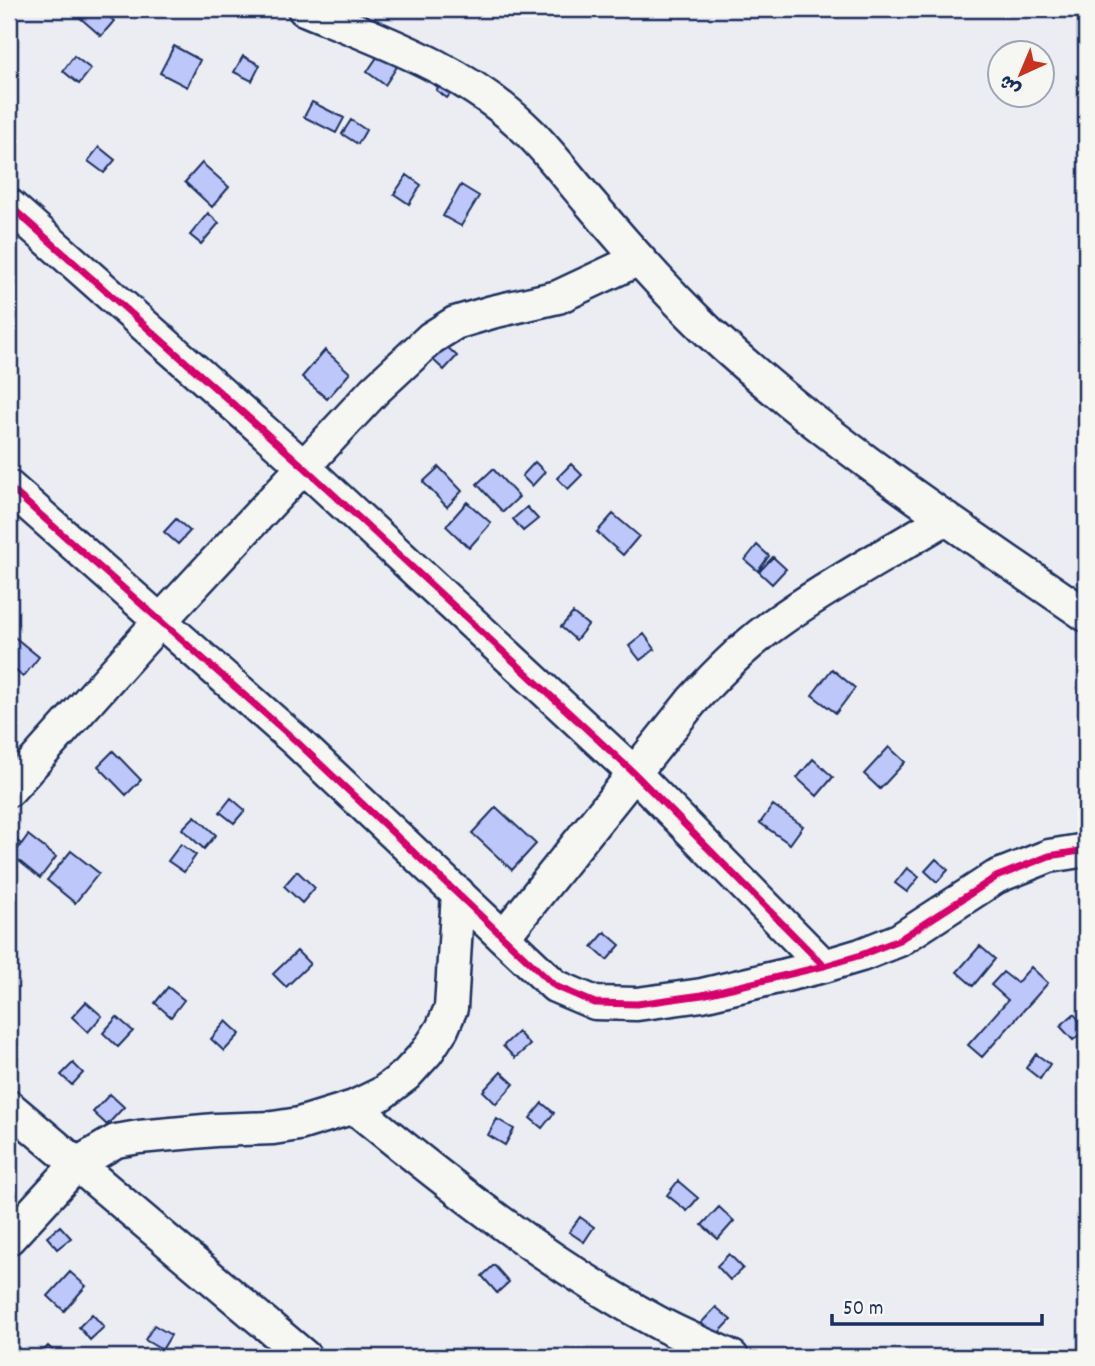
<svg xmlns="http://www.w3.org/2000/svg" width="1095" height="1366" font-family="Dekko,'Playpen Sans Arabic',sans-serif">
	<rect width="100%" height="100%" fill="#ebedf3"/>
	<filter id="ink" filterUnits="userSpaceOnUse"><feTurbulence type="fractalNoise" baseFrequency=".0143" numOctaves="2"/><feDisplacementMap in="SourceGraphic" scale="14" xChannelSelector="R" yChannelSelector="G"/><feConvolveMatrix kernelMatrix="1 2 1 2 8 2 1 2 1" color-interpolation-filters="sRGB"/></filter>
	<g filter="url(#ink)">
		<path fill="#bdc7f9" stroke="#1b2f5e" stroke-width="2" d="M85,9H101L114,21L101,36L78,16Z
			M386,44L404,56L385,85L367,72Z
			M174,46L200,60L187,87L160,73Z
			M74,56L91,69L79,84L63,71Z
			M243,56L260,65L252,81L234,72Z
			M449,74L460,82L447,98L436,90Z
			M312,102L344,118L336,133L304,117Z
			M351,120L366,130L358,144L342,134Z
			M99,147L115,160L104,173L88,161Z
			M202,163L229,187L212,207L185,182Z
			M407,175L421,185L409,204L394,194Z
			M461,185L479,196L461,226L443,216Z
			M208,213L219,223L201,244L190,235Z
			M443,343L457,356L444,370L430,357Z
			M325,350L350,373L327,399L302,377Z
			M535,462L545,472L532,486L522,476Z
			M571,464L582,475L568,489L557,478Z
			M439,467L462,491L447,507L423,482Z
			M493,469L519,497L503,512L477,484Z
			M467,502L491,523L469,548L446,526Z
			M527,507L538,519L523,531L513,519Z
			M613,514L639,536L623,555L597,532Z
			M176,519L190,531L178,544L164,532Z
			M757,545L769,556L758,571L745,560Z
			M773,557L786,569L772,584L759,572Z
			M573,613L588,625L576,640L561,627Z
			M644,634L655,649L640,660L629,646Z
			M12,635L39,657L23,677L9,665V639Z
			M832,669L855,688L836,713L812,695Z
			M889,747L905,762L880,789L864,774Z
			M113,751L141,780L126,795L98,766Z
			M813,759L833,777L817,796L797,778Z
			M231,798L245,810L234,823L220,812Z
			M773,805L803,826L790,844L760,823Z
			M496,807L536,844L512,870L472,833Z
			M195,816L216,835L204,849L182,829Z
			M28,835L56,857L40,878L13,856Z
			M11,836L21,844L12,855L9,852Z
			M181,844L196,855L184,872L168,861Z
			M71,851L99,873L75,903L47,880Z
			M936,859L948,870L937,882L925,871Z
			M907,868L919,877L907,892L895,883Z
			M297,871L315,888L302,903L284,886Z
			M9,879L18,886L9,898Z
			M605,932L620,945L607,960L592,947Z
			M980,946L995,959L973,986L957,972Z
			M297,951L310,964L286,987L273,974Z
			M1031,967L1048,983L982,1057L968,1045L1008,1000L991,985L1003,972L1017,983Z
			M168,987L184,1000L171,1017L155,1003Z
			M86,1002L102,1016L88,1032L72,1017Z
			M1074,1014L1086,1029L1073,1040L1060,1026Z
			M117,1017L133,1031L118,1047L103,1033Z
			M226,1021L240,1034L224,1051L211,1039Z
			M518,1032L530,1045L515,1058L503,1046Z
			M1036,1054L1050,1064L1040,1079L1026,1068Z
			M73,1063L83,1073L72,1085L61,1075Z
			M501,1072L514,1084L496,1104L483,1091Z
			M110,1094L124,1107L107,1125L93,1112Z
			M542,1103L554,1113L542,1128L530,1118Z
			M497,1119L514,1129L505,1145L488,1135Z
			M678,1181L698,1198L687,1211L667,1195Z
			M719,1207L734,1221L718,1239L702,1225Z
			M580,1217L594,1227L584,1242L569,1232Z
			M60,1226L71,1238L57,1249L47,1237Z
			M729,1254L743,1268L730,1280L717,1266Z
			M494,1265L509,1282L497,1293L482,1276Z
			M70,1272L86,1286L64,1311L48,1296Z
			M716,1307L731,1320L715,1337L701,1323Z
			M92,1314L104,1327L90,1340L79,1327Z
			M154,1325L171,1335L162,1350L145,1340Z
			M48,1346L60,1357H38Z"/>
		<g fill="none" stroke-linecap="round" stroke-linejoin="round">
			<defs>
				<path id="street" d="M304,9C383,41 469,71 530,133C552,155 571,181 592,205C629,249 668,293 710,333C825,440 957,526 1086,615
					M9,205L304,467L634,773L824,966
					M9,487L296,741L555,986L595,1003L637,1004L702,995L824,966L861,955L899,940L996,877L1049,856L1086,850
					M9,790L161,620L375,390L431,338L455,323L492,312L558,297L639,259
					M504,936L692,701C719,671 747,643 780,620C832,583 891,552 946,518
					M9,1107L305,1357
					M354,1107C449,1185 546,1262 655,1321C680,1335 706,1345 732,1357
					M9,1238L77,1164L116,1141L139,1137L215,1130L273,1128L299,1124L354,1107L381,1094L406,1075L427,1052L442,1029L451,1008L458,893"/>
			</defs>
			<use href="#street" stroke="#1b2f5e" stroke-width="37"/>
			<use href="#street" stroke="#f6f6f2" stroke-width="32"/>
			<defs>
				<path id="cycleway" d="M9,205L304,467L634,773L824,966
					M9,487L296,741L555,986L595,1003L637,1004L702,995L824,966L861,955L899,940L996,877L1049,856L1086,850"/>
			</defs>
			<use href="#cycleway" stroke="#f6f6f2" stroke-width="11"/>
			<use href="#cycleway" stroke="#d6006c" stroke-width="7"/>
		</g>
	</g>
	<rect width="1095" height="1366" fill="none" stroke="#f6f6f2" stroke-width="35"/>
	<rect x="18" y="18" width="1060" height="1331" fill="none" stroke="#1b2f5e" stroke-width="2.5" filter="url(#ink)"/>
	<g transform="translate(1021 74) rotate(224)"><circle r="33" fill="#f6f6f2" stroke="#9ea6b7" stroke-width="2"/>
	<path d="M0-5L12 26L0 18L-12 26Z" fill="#c8321e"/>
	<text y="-10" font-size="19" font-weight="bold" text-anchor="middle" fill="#1b2f5e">ش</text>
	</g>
	<path d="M832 1314v10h210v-10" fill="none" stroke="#1b2f5e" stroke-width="3.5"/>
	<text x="843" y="1314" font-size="21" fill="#1b2f5e" stroke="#f6f6f2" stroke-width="5" paint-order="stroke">50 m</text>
</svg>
